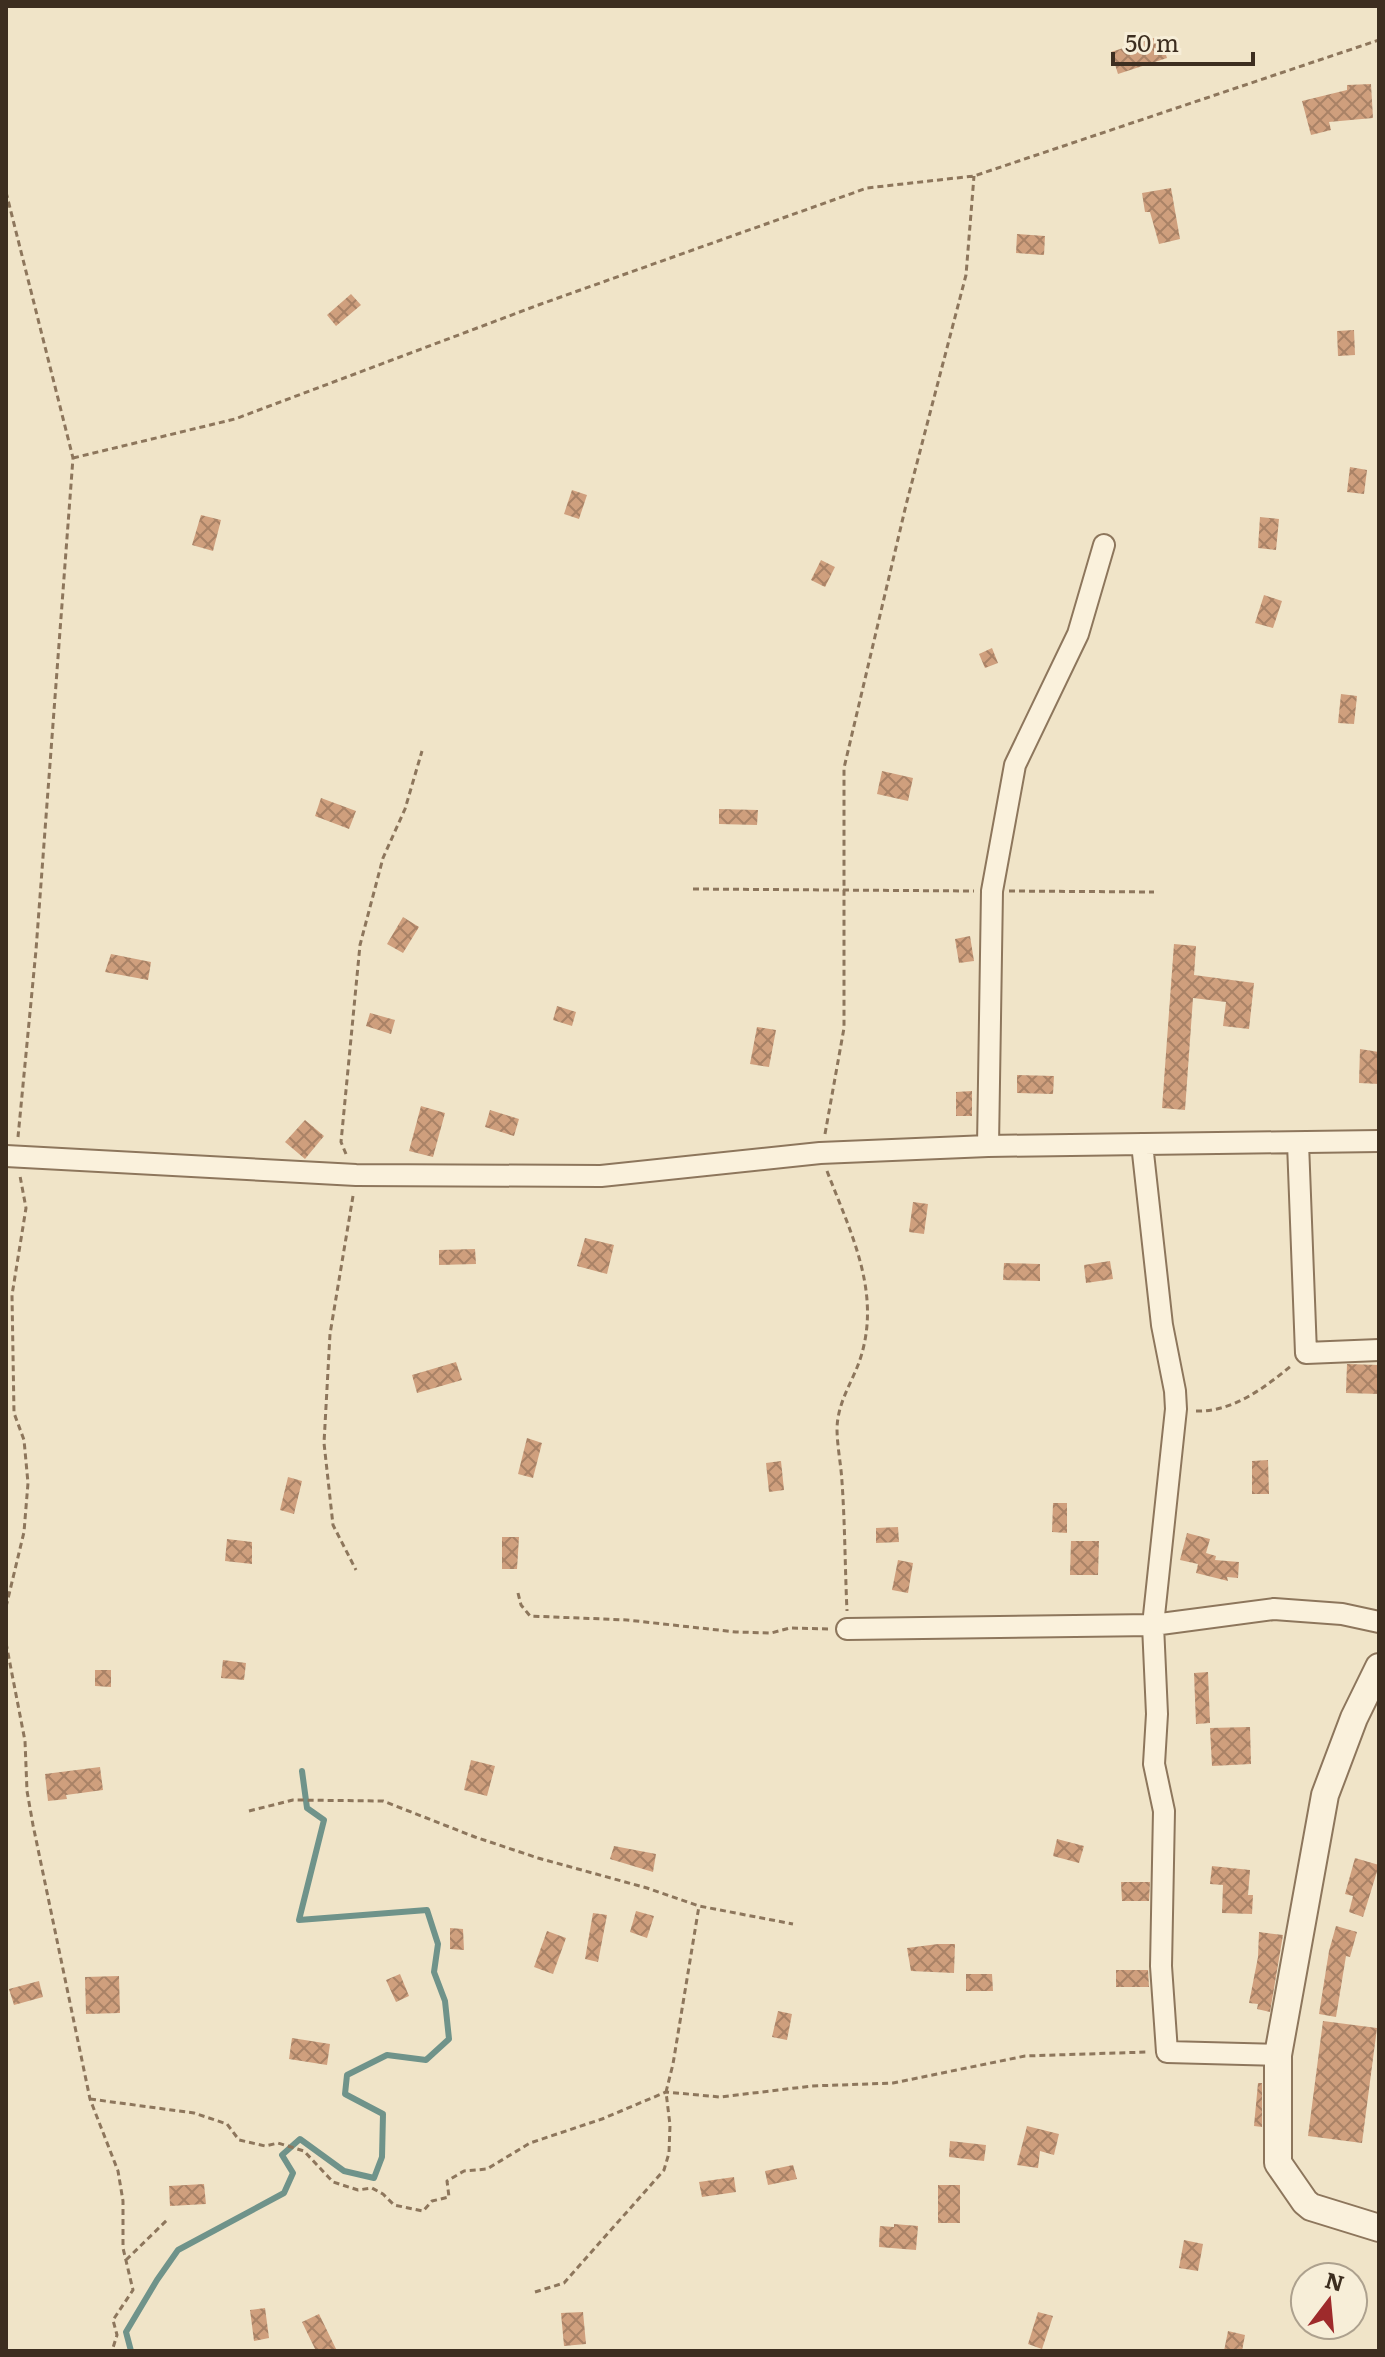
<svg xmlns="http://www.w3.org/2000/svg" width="1385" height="2357" font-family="Literata,serif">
	<defs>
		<pattern id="building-cross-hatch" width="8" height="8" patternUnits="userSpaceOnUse" patternTransform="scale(2)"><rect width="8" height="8" fill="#cf9f7d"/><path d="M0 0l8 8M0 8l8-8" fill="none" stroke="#a98266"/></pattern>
	</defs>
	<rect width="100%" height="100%" fill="#f0e4c8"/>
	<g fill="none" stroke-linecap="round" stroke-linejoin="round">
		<path stroke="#6f938a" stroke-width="6" d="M131,2351L126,2332L157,2280L178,2250L284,2193L293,2173L282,2155L300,2139L344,2171L374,2178L382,2157L383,2114L345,2094L347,2075L387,2055L426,2060L449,2039L445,2001L434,1972L438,1944L427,1910L299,1920L324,1820L307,1808L302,1771"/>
	</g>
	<path fill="url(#building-cross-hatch)" d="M1160,36L1167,58L1118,74L1111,52Z
		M1371,84L1373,118L1329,122L1331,130L1311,135L1302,101L1347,90V85Z
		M1171,188L1180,239L1159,244L1150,212H1145L1142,193Z
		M1017,234L1045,236L1044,255L1016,253Z
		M351,294L361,305L336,326L327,315Z
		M1354,330L1355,355L1338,356L1337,331Z
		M1350,467L1367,470L1364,494L1347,492Z
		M572,490L587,495L579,519L564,514Z
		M201,515L221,520L213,551L192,545Z
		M1260,517L1279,519L1276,550L1258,548Z
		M821,560L835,567L825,587L811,580Z
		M1264,595L1282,601L1273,628L1255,623Z
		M992,648L998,663L985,668L979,654Z
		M1341,694L1357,696L1354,724L1338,723Z
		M882,771L913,778L908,801L877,794Z
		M321,798L356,811L349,829L315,816Z
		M719,809L758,810L757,825L719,824Z
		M403,917L419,927L403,953L387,944Z
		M970,936L974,961L959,963L955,939Z
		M1174,944L1196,946L1194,975L1254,983L1249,1029L1223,1026L1226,1002L1193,998L1185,1110L1162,1108Z
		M111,954L151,962L148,980L105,972Z
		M557,1006L576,1012L572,1026L553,1020Z
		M370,1013L395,1020L391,1034L366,1026Z
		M757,1027L776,1030L769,1067L750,1064Z
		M1360,1049L1379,1052V1084L1359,1083Z
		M1017,1075L1054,1076L1053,1094L1017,1093Z
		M972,1091V1116H956V1092Z
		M421,1106L445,1113L433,1157L409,1151Z
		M490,1110L519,1119L514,1136L485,1127Z
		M305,1120L324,1136L305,1159L285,1142Z
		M913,1202L928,1204L924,1234L909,1232Z
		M585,1238L614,1245L607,1274L577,1266Z
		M475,1249L476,1264L439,1265V1250Z
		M1110,1261L1113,1279L1086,1283L1084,1265Z
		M1004,1263L1040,1264V1281L1003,1280Z
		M456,1362L462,1380L417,1393L412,1375Z
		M1347,1364L1379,1365V1394L1346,1393Z
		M527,1438L542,1443L533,1478L518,1474Z
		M1268,1460L1269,1494H1252V1461Z
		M781,1461L784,1490L769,1492L766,1463Z
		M288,1477L302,1481L294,1514L280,1510Z
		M1053,1503H1067V1533L1052,1532Z
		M898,1527L899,1542L876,1543V1528Z
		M1187,1533L1210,1539L1206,1553L1216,1556L1215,1560L1239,1562L1238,1578L1227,1577L1228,1581L1196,1573L1198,1564L1180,1560Z
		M502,1537H519L517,1569H502Z
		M227,1539L252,1542V1564L225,1561Z
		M1071,1541H1099L1098,1575H1070Z
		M898,1560L913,1563L908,1593L892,1590Z
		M223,1660L246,1663L244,1680L221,1678Z
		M95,1670H111V1687L95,1686Z
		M1208,1672L1210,1723L1196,1724L1194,1673Z
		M1250,1727L1251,1764L1212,1766L1210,1728Z
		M471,1760L495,1766L487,1796L464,1790Z
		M100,1767L103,1790L66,1795L67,1799L48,1801L45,1774Z
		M1057,1839L1084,1846L1079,1863L1053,1856Z
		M614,1846L656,1854L653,1872L610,1859Z
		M1355,1858L1379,1865L1363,1917L1349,1912L1353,1896L1345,1894Z
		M1212,1866L1250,1870L1248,1895H1253L1252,1914L1222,1913L1223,1885L1210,1884Z
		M1121,1882H1150L1149,1901H1122Z
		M636,1911L654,1916L647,1938L630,1932Z
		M593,1913L607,1915L598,1962L585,1959Z
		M1336,1926L1357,1932L1350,1957L1346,1956L1336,2017L1319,2014L1329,1951Z
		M450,1928L463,1929L464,1950L450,1949Z
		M547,1931L566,1938L553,1974L534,1967Z
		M1259,1932L1283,1935L1270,2012L1257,2009L1258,2004L1249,2003L1258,1957Z
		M938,1944H955L954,1973L911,1971L907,1948Z
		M1116,1970H1148L1149,1987H1116Z
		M400,1974L409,1996L396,2002L386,1980Z
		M966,1974H992L993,1991H966Z
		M119,1976L120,2013L86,2014L85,1977Z
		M39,1981L43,1997L14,2005L9,1989Z
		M778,2011L792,2014L787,2040L772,2037Z
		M1323,2021L1377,2028L1362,2143L1308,2136Z
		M292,2038L330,2044L327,2065L289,2059Z
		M1258,2083H1262V2127L1254,2126Z
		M1027,2126L1059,2134L1054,2155L1040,2151L1038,2168L1017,2165Z
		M950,2141L986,2145L984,2161L949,2157Z
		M793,2165L797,2179L768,2185L765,2171Z
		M734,2177L736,2192L702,2197L699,2182Z
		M204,2184L206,2204L170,2206L169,2186Z
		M938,2185H960V2223H938Z
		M894,2224L918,2226L916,2250L879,2247L880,2226L894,2227Z
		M1184,2240L1203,2244L1198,2271L1179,2268Z
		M265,2308L269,2338L254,2341L250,2310Z
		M583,2312L586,2344L564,2346L561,2313Z
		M1038,2312L1053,2316L1042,2349L1028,2344Z
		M319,2314L337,2351H316L302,2322Z
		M1228,2331L1245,2335L1242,2351H1224Z"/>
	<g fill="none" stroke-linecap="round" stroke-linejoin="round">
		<defs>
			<path id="minor" d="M1298,1143L1306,1353L1379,1350
				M1142,1144L1162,1325L1175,1391L1176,1409L1153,1625L1157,1714L1154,1764L1164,1811L1161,1966L1167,2052L1278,2055
				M988,1146L992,891L1015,765L1078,634L1104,545
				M6,1156L356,1175L601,1176L820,1153L988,1146L1379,1141
				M847,1629L1153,1625L1274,1609L1342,1614L1379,1622"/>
			<path id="tertiary" d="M1379,1667L1354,1718L1325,1795L1278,2055V2163L1305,2202L1311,2207L1379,2228"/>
		</defs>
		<use href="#minor" stroke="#8d765c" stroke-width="24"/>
		<use href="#tertiary" stroke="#8d765c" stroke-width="30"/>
		<path stroke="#8d765c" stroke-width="3" stroke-dasharray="6 4" stroke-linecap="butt" d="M6,192L73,458L36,950L18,1137
			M73,458L235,419L541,304L867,188L974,176L1379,40
			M693,889L974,891
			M1009,891L1154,892
			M825,1134L844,1028V768L906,505L966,275L974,176
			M346,1154L341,1142L360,945L383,858L405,809L422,751
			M827,1171C850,1231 880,1289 862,1353C855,1379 838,1399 837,1428C837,1446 841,1464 842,1482C845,1525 845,1568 847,1611
			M353,1196L330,1334L324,1443L333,1525L356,1570
			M1196,1411C1233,1412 1264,1388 1291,1366
			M518,1593L521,1605L530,1616L627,1620L736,1632L771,1633L790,1628L830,1629
			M6,1607L24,1532L28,1483L24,1440L14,1413L12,1295L26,1208L20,1176
			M6,1643L25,1741L27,1791L33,1825L90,2099L118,2171L123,2201V2248L133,2290L113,2320L117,2335L112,2351
			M249,1811L293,1800L383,1801L475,1837L538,1858L647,1888L699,1906L793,1924
			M90,2099L194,2113L227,2124L239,2140L265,2146L278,2143L304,2151L333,2182L358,2190L372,2188L383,2194L394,2205L423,2211L432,2201L449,2197L447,2181L464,2171L487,2169L530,2143L602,2119L666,2092L720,2097L812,2086L893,2083L1025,2056L1147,2052
			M126,2260L168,2219
			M535,2292L564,2283L664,2170L669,2153L670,2125L666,2092L673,2064L699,1906"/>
		<use href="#minor" stroke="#faf1dc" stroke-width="20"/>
		<use href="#tertiary" stroke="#faf1dc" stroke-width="26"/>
	</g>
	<rect width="1385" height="2357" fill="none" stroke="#3d2e20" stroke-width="16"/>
	<g transform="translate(1329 2301) rotate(16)"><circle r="38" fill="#f7eed8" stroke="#ada18e" stroke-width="2"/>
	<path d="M0-6L14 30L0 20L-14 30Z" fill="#9e2a2b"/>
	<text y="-12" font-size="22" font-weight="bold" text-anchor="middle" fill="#3d2e20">N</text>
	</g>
	<path d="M1113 52v12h140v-12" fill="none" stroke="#3d2e20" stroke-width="4"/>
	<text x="1125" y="52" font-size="24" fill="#3d2e20" stroke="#f7eed8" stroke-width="6" paint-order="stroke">50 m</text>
</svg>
